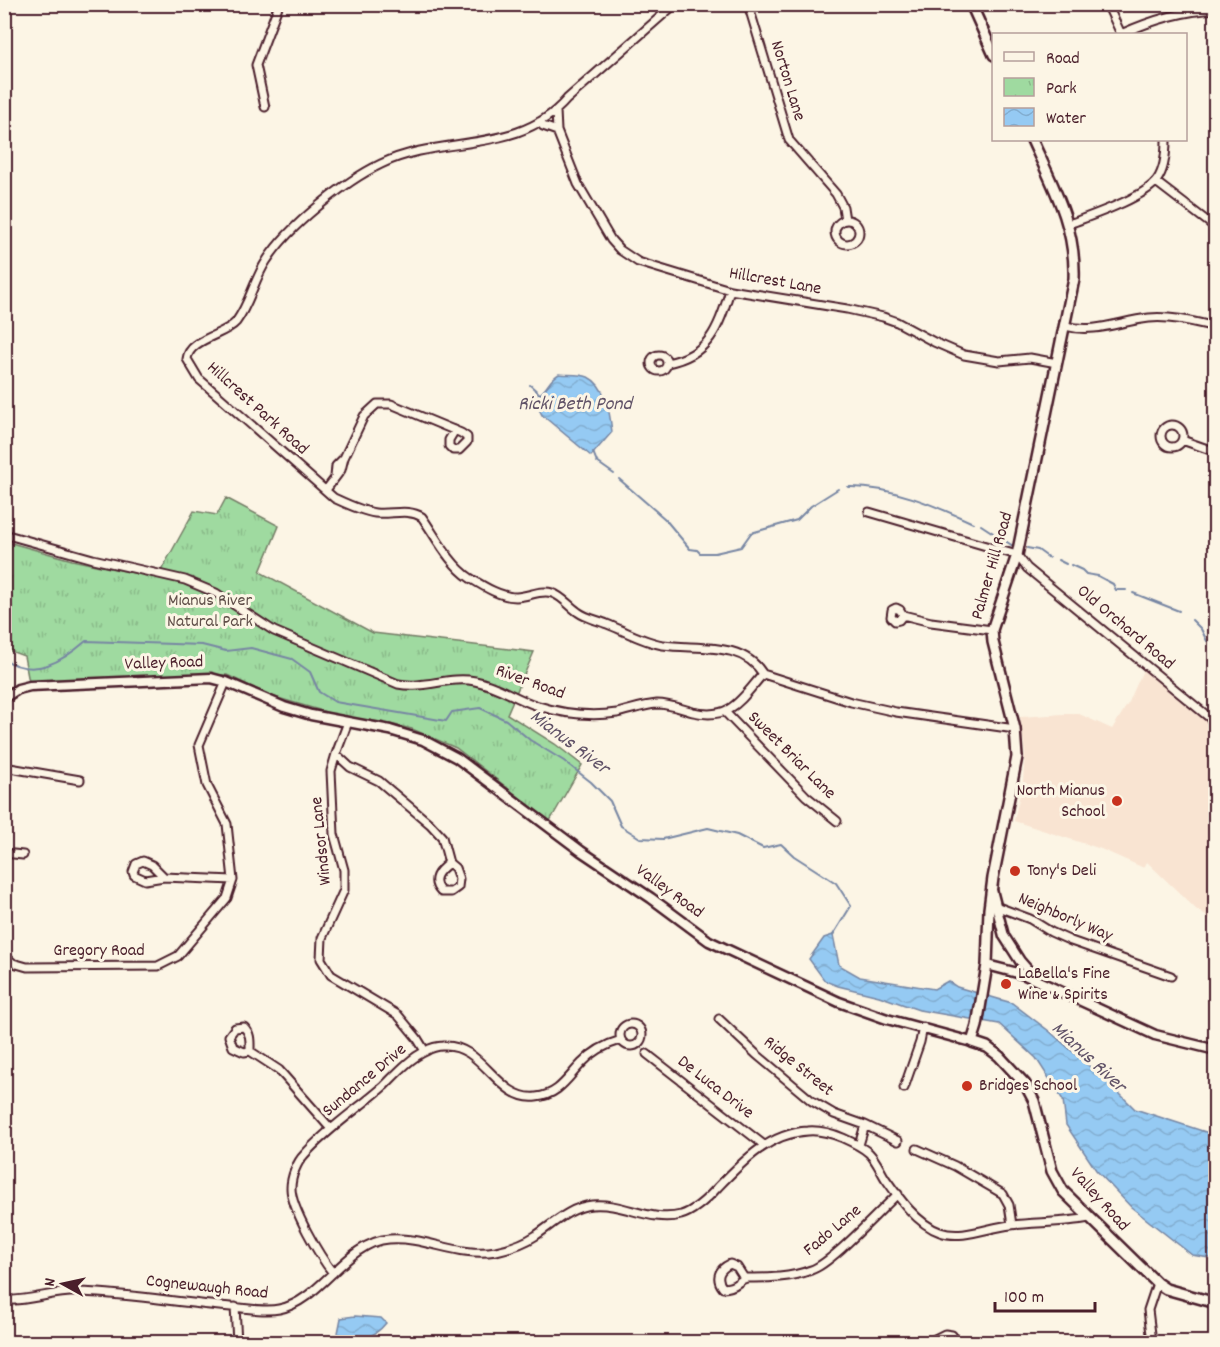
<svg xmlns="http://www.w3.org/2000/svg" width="1220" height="1347" font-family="Dekko,sans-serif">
	<defs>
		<pattern id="park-tufts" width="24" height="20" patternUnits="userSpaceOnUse" patternTransform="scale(1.5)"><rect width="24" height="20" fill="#9fdaa0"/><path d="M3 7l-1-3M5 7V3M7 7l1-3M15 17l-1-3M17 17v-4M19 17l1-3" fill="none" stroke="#8abb8a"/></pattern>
		<pattern id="water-waves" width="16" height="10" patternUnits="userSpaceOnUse" patternTransform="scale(1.5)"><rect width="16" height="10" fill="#95caf3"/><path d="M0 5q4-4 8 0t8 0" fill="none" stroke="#82add0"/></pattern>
	</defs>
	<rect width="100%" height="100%" fill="#fcf5e5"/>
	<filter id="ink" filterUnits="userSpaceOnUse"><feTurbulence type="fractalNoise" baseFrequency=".0167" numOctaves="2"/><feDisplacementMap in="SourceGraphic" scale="12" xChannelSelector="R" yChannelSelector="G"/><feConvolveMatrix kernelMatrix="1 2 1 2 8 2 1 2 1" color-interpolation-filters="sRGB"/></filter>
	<g filter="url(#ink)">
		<path fill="#f9e4d2" d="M1143,670L1215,729V922L1197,910L1147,862L1144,868L1101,849L1014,821L1023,781L1025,752L1020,717L1077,713L1112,729L1129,702Z"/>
		<path fill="url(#park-tufts)" stroke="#747c66" stroke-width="1.5" d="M226,498L279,526L260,572L373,633L534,652L507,714L555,744L582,765L550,821L456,748L412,729L381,722L343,717L271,696L227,675H192L29,682L24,656L5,649L4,541L72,560L157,578L194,511L217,515Z"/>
		<path fill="url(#water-waves)" stroke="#7786a3" stroke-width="1.5" d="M559,374C568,375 580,374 588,377C607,386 610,415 612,432L591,456L542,415L536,403L537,396C548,390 547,381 559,374Z
			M833,935L839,965L860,977L934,989L948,981L957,987L1012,1003L1049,1031L1113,1087L1135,1109L1215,1135V1259L1192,1255L1131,1207L1096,1170L1066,1125L1063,1100L1036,1058L999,1024L919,1010L879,996L838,986L825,981L809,959L824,938Z
			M355,1316L381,1318L386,1323C374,1338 354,1346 338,1333L341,1318Z"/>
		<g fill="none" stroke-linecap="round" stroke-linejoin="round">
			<path stroke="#7786a3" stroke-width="2" d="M530,385L541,395
				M593,452L597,462L614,474
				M619,479L665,519L690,549L697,550L700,553H715L741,547L751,533L797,520L811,506L838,489
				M848,487C891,486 934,505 973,523
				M981,525L1013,546
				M1027,548L1038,550L1049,558
				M1058,560L1066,564
				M1071,565L1082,570L1086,574L1098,576L1113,584L1116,590H1126
				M1133,593L1179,611
				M1192,620L1201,629L1207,641
				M1214,648H1216
				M4,659C34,679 63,661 86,641L202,645L226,651L251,648L292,659L310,672L319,692L335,702L446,721L452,712L480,708L506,720L530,740L564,761L591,782L610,801L621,826L640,838L663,839L708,828L737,835L763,848L781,844L794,856L836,883L851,906L833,935"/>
			<defs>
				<path id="minor" d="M675,4L567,99C519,155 443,134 381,164C345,181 288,227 267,260C254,279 250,303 236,322C225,335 189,339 187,359L199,379L214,392L334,498C347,504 361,511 375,513C391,515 408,508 422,517C436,537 450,565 470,578C483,586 500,597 516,597C528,597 541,589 552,593C562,596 569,606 578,612C586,618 597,620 607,624C625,631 643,642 663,645C696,650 742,640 763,674
					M748,4L789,140L836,194L843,207L845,220
					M1107,4L1121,34
					M1121,34C1152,20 1181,11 1216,9
					M265,107L256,65L279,4
					M556,111L557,131L578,184L611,240L620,250L638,262L730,290L847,309L883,317L897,322L934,342L964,355L999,361L1030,358L1057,363
					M539,122L543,126L557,131
					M1156,182L1216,228
					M835 232a12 12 0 1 1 24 0a12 12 0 1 1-24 0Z
					M1069,224C1090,216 1144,198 1157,180C1165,169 1166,153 1166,140
					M1065,326C1095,334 1120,321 1149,318C1172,316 1194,322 1216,327
					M651 363a8 8 0 1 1 16 0a8 8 0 1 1-16 0Z
					M667,363C709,355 719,328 730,290
					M1161 436a11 11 0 1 1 22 0a11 11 0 1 1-22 0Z
					M1182,440L1216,452
					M335,477L336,466L344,458
					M326,490L341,470L344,458L364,416L377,404H391L461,433L467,437V442L459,450H453L449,446V440L455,430
					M869,512L1017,555L1027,568L1216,723
					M4,534L93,559L185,580L216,593L274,631L398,684C425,689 449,676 475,681C497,685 514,698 535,705C560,713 590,717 617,713C630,710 644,705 657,704C669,704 682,709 693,712C731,721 741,699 763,674
					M903,615L900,610L896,608L892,610L891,617L895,621L899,620L903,615L931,622L992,630
					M763,674L851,702L896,712L1015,729
					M726,713L806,796L837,821
					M348,722L336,754L350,767L379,781L430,824L442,837L449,863L455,868L459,879L458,887L451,892H441C430,880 438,871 449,863
					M336,754L331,771L334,834L344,870V890L322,938L321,959L331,975L398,1015L417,1038L425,1051
					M4,767L80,780
					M4,853L23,855
					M164,877L152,865L143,861L136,864L133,872L134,875L145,880L164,877L233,880
					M998,907L1030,919L1051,932L1071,941L1171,976
					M4,955L13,963L27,967L158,966L178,956L227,898L233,880L227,824L207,785L199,745L226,682
					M719,1019L756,1054L812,1101L834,1114L865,1125L898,1141
					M620 1035a11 11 0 1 1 22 0a11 11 0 1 1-22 0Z
					M250,1051C250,1041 251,1034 244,1027L235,1028L229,1036L233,1047L244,1052L250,1051L279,1070L331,1129
					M647,1054L764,1145
					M904,1088L920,1042L923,1027
					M859,1145L865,1125
					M917,1149L955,1166L1003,1194L1009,1205L1012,1225
					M333,1273C320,1257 291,1208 291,1188C291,1177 297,1162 304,1155C328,1128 358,1109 384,1086C396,1074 410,1058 426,1051C430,1048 438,1046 443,1046C483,1043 497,1101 536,1097C559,1095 568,1077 582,1063C592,1052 607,1044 621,1040
					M744,1278L737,1267L730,1264C719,1269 715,1278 723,1288C737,1288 739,1279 747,1278C769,1278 790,1278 811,1270C832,1263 878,1212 898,1194
					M4,1300C30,1302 55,1290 82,1292C132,1294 181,1303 231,1307C246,1308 264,1312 279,1309C321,1301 346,1242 389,1239C425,1236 459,1258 496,1251C510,1248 523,1244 535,1236C553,1224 570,1207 592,1205C623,1202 650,1223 681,1215C695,1211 708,1198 718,1187C743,1161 770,1133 808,1131C820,1130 831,1133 843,1138C852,1142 861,1146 869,1153C876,1160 880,1170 885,1178C899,1198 917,1224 940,1232C962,1240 989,1227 1011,1225C1037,1222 1063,1223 1089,1218
					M235,1307L237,1342
					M934,1342L935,1339L945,1334L952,1335L957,1342
					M1152,1342L1148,1310L1157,1283"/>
				<path id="tertiary" d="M4,698L18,689L30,686L211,678L226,682L284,707L311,715L390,730L423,740L457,758L581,851L651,898L709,941L839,1002L887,1019L972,1042
					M992,890L1004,936L1020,961L1034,977
					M987,965L1025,975L1155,1035L1216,1050"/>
				<path id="secondary" d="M971,4L994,55
					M1032,140C1053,186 1076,226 1074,279L1017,555L992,630L993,642L1015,729L1017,757L993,878L989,909L987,965L977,1026L972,1042L987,1047L999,1056L1025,1084L1034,1101L1052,1171L1063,1191L1157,1283L1166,1289L1216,1303"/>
			</defs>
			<use href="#minor" stroke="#4a1f2b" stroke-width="11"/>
			<use href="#tertiary" stroke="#4a1f2b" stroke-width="13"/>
			<use href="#secondary" stroke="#4a1f2b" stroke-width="14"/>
			<use href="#minor" stroke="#fcf5e5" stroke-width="7"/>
			<use href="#tertiary" stroke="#fcf5e5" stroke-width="8"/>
			<use href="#secondary" stroke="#fcf5e5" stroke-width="9"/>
		</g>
	</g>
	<g fill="#c8321e" stroke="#fcf5e5" stroke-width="2">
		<circle cx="1117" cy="801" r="6"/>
		<circle cx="1015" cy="871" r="6"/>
		<circle cx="1006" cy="984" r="6"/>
		<circle cx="967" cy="1086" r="6"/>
	</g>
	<g text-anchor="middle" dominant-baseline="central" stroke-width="6" stroke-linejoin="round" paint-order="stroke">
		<g font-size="18" fill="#4a1f2b" stroke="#fcf5e5">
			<text transform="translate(787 81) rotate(73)">Norton Lane</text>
			<text transform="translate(775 282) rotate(10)">Hillcrest Lane</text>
			<text transform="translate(257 409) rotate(42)">Hillcrest Park Road</text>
			<text transform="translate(993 566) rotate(-74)">Palmer Hill Road</text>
			<text transform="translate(1125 628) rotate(40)">Old Orchard Road</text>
			<text transform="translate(164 664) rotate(-2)">Valley Road</text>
			<text transform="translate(530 683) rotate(20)">River Road</text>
			<text transform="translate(791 756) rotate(45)">Sweet Briar Lane</text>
			<text transform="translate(322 841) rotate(-96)">Windsor Lane</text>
			<text transform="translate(669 892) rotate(36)">Valley Road</text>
			<text transform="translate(1065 918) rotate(23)">Neighborly Way</text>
			<text x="99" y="951">Gregory Road</text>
			<text transform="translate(798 1067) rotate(39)">Ridge Street</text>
			<text transform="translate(365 1081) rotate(-40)">Sundance Drive</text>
			<text transform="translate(715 1088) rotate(38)">De Luca Drive</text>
			<text transform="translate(1099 1200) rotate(48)">Valley Road</text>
			<text transform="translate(833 1231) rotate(-40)">Fado Lane</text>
			<text transform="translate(207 1288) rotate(6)">Cognewaugh Road</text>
		</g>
		<g font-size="18" fill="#5f4e48" stroke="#fcf5e5">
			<text x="210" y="601">Mianus River<tspan x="210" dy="21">Natural Park</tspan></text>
		</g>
		<g font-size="18" fill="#4a1f2b" stroke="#fcf5e5" text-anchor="start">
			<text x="1105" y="791" text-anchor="end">North Mianus<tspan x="1105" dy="21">School</tspan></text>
			<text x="1027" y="871">Tony's Deli</text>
			<text x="1018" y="974">LaBella's Fine<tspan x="1018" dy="21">Wine &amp; Spirits</tspan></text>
			<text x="979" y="1086">Bridges School</text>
		</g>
		<g font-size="20" font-style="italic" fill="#605267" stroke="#fcf5e5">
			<text x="575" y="405">Ricki Beth Pond</text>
			<text transform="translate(569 743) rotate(37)">Mianus River</text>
			<text transform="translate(1088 1058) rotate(43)">Mianus River</text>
		</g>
	</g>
	<rect width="1220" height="1347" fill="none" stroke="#fcf5e5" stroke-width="24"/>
	<rect x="12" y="12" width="1196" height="1323" fill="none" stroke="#4a1f2b" stroke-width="2" filter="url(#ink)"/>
	<rect x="992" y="33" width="195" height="108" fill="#fcf5e5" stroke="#b59f9b" stroke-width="1.5"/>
	<rect x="1004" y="52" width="30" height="9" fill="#fcf5e5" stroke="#b59f9b" stroke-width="1.5"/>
	<text x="1046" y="63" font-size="18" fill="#4a1f2b">Road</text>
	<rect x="1004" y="78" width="30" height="18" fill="url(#park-tufts)" stroke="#b59f9b" stroke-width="1.5"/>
	<text x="1046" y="93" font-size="18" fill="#4a1f2b">Park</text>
	<rect x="1004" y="108" width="30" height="18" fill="url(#water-waves)" stroke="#b59f9b" stroke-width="1.5"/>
	<text x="1046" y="123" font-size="18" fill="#4a1f2b">Water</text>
	<g transform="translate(63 1284) rotate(278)" stroke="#fcf5e5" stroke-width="4.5" paint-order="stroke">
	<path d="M0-4.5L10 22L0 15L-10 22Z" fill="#4a1f2b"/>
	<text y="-9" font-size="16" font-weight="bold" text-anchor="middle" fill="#4a1f2b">N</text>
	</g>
	<path d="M995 1302v9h100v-9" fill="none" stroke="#4a1f2b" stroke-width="3"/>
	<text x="1004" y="1302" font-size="18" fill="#4a1f2b" stroke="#fcf5e5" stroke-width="4.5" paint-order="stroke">100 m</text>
</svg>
